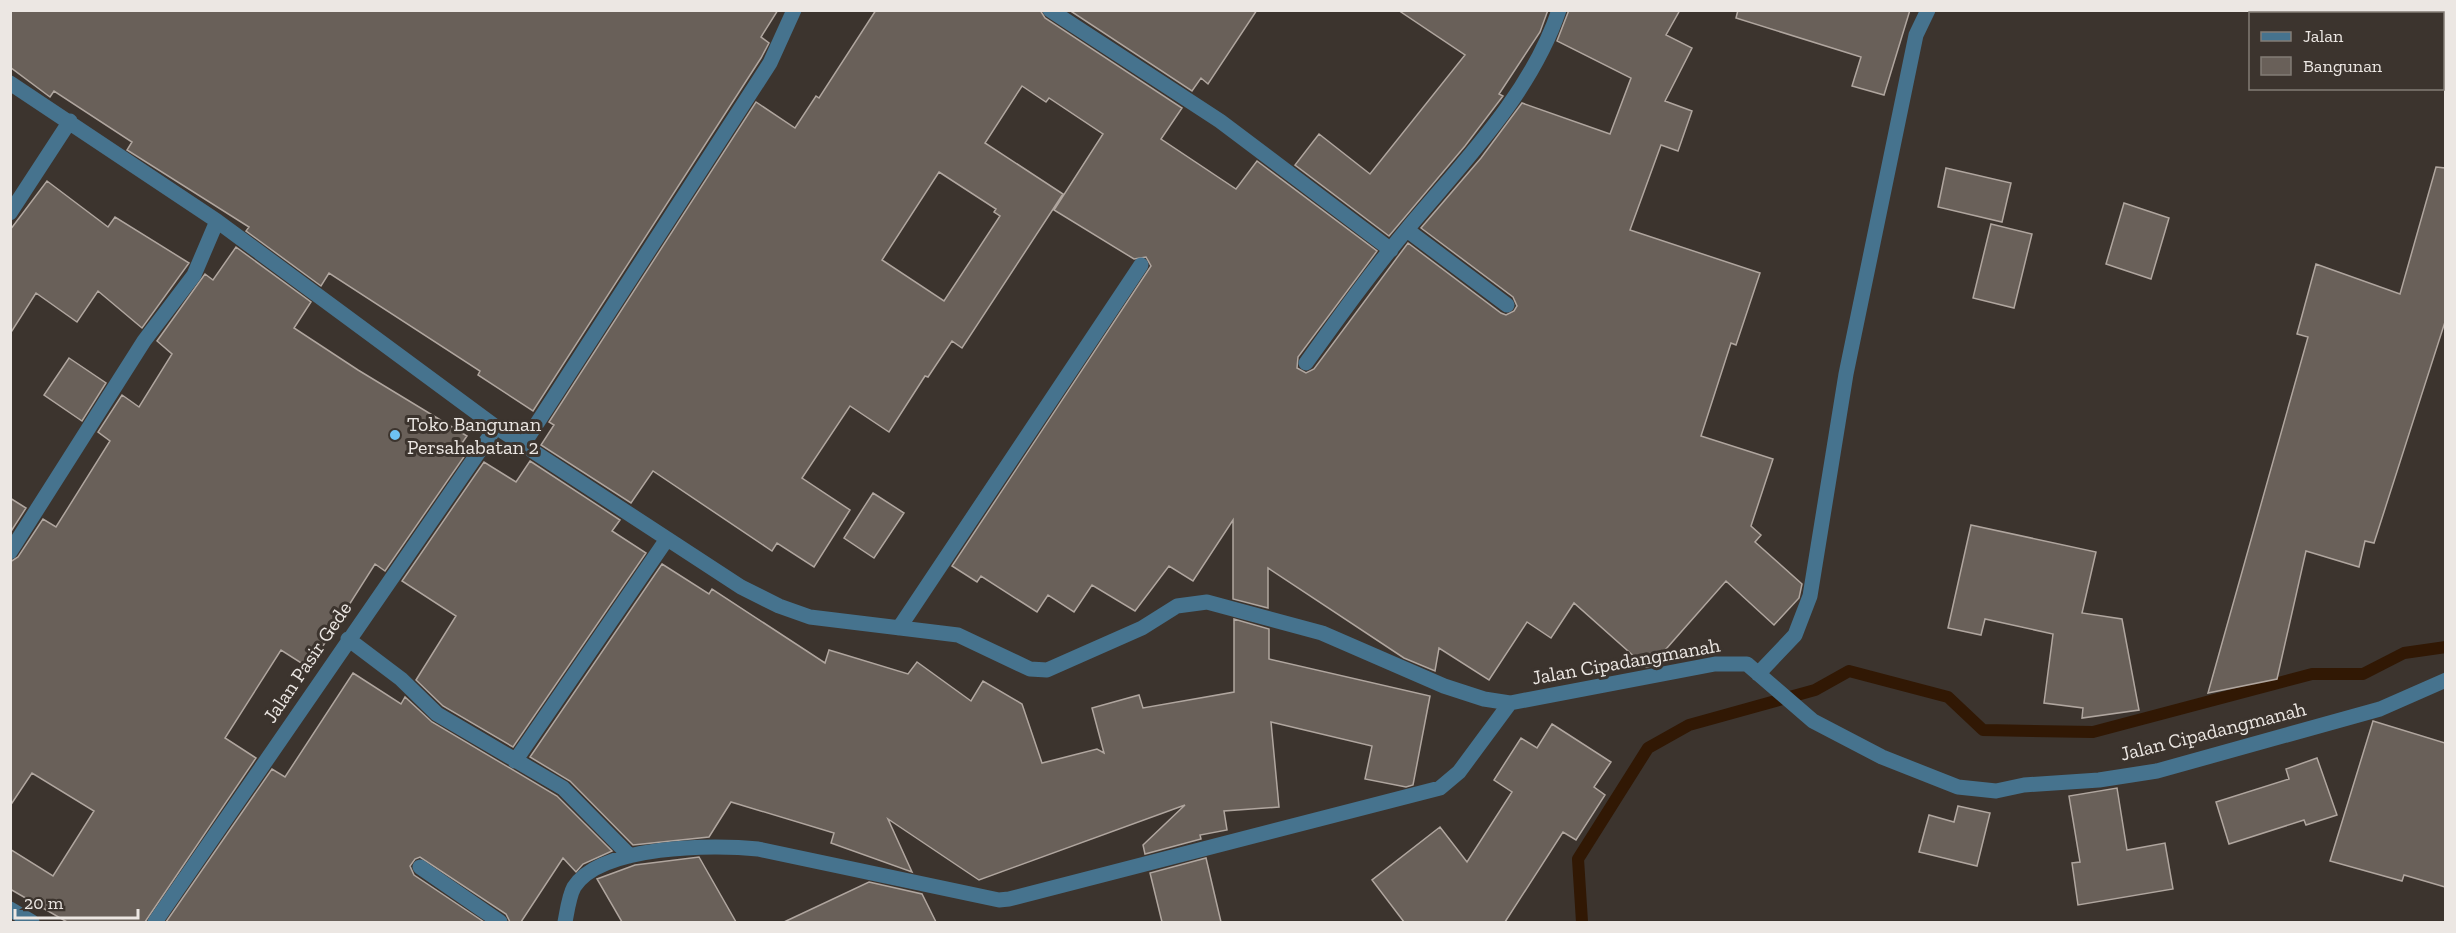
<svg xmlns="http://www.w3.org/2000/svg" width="2456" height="933" font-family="'Zilla Slab',serif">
	<rect width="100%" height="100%" fill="#3c342e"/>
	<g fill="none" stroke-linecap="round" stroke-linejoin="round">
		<path stroke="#311804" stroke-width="12" d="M1582,922L1578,859L1648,748L1689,725L1815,690L1849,671L1948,697L1983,730L2093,732L2312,674H2363L2404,653L2446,647"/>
	</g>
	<path fill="#696059" stroke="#b0a69f" stroke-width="1.5" fill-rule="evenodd" d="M10,10H778L761,37L769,43L761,58L533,411L478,375L480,371L329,273L321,286L246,231L249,227L127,150L132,142L54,91L50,97L10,67Z
		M876,10H1040L1045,18L1182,108L1161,139L1236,189L1257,161L1377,251L1298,357L1297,368L1306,373L1314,369L1408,243L1501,313L1506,315L1514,311L1517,306L1513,297L1421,228L1481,158L1522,103L1610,134L1631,78L1557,41L1569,10H1680L1666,35L1692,48L1665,101L1692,111L1678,151L1661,145L1630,230L1760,273L1736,345L1731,343L1701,436L1773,459L1751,526L1761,535L1755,542L1802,584L1799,598L1774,625L1726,581L1651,666L1646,667L1574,603L1551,638L1527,622L1489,680L1439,648L1435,671L1404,658L1268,568V608L1233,599V520L1193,581L1169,566L1135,611L1092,585L1074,612L1048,595L1037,612L981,576L977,582L952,566L1151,266L1146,257L1134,259L1054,210L1103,134L1049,98L1046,102L1022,86L985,143L1063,194L962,348L952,341L928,377L925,376L889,432L850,406L802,478L850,510L814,567L777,543L772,551L653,471L631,503L541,445L554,425L549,422L756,102L795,128L816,96L819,98ZM939,172L996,209L994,212L1000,216L944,301L882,260Z
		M1069,10H1257L1208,84L1201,78L1192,91Z
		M1398,10H1548L1540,32L1499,94L1503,96L1465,146L1389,236L1295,165L1319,134L1370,174L1465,55Z
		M1738,10H1910L1884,95L1852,86L1861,57L1736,18Z
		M2436,167L2445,168V322L2374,543L2365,541L2359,567L2306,551L2277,679L2208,693L2308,337L2297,334L2316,264L2400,294Z
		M1946,168L2011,183L2002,222L1938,207Z
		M47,181L108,227L115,217L189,263L142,328L98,291L77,322L36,293L10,334V230Z
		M2124,203L2169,218L2151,279L2106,264Z
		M1991,224L2032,234L2014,308L1973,298Z
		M236,247L311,302L294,328L358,370L467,436L460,446L468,451L385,571L375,564L309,668L281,650L225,738L256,758L145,922H67L10,889V849L53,876L94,811L32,773L10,806V562L18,557L43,519L56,527L110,441L98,432L122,395L139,407L172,354L157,341L205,274L213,280Z
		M69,358L106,383L82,421L44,395Z
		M530,461L620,520L612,531L646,553L513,747L443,706L416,680L456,616L402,581L484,462L516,482Z
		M873,493L904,513L874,558L844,538Z
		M10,498L26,508L10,533Z
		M1971,525L2096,552L2082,613L2122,619L2139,710L2082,718L2083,708L2044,703L2053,634L1985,619L1981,635L1948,628Z
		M662,564L709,594L712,589L825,663L829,650L908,674L917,662L971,701L983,681L1022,704L1042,763L1097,749L1104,753L1092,708L1139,695L1143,708L1234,692V619L1269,629V659L1430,696L1413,785L1406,787L1365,779L1372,746L1271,722L1279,807L1224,811L1227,830L1200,835L1201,839L1145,854L1143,845L1185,805L979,880L888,819L912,872L831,843L834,833L731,802L709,837L633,845L570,781L530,757Z
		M353,673L401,704L405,697L432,722L557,796L612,851L583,864L576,872L563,858L521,922H510L506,914L420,857L415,859L410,866L414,875L484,922H166L272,769L285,777Z
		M2373,721L2445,743V887L2404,875L2402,881L2330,861Z
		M1552,724L1611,762L1594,787L1605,795L1576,840L1563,832L1505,922H1404L1372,880L1440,827L1467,862L1512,792L1494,780L1521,738L1537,748Z
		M2317,758L2337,815L2306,825L2304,820L2229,844L2216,802L2289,779L2286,769Z
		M2117,788L2127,850L2165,843L2173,889L2078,905L2072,863L2080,862L2069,796Z
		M1958,806L1990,813L1977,866L1919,852L1929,815L1954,822Z
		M699,857L736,922H622L597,879L635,865Z
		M1206,858L1221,922H1162L1150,873Z
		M869,882L922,894L936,922H784Z"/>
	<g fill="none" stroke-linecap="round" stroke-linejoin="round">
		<path stroke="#46738e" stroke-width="15" d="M1050,10L1220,121L1391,250
			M10,83L217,221L496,427L741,587L779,606L810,617L958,635L1030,669L1047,670L1142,628L1177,606L1207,602L1322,633L1444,686L1484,699L1510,703L1715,664H1747L1813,721L1882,757L1958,787L1996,791L2024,785L2099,780L2157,771L2380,709L2446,680
			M10,213L70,121
			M1407,230L1507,305
			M1306,363C1339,317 1372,271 1408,228C1464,161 1531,94 1559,10
			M523,445L770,63L794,10
			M10,552L144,341L194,275L217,221
			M899,628L1141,265
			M348,639L401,679L437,714L563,788L630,856
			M1758,674L1795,635L1810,596L1846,374L1916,35L1928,10
			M515,761L667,539
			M420,867L500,922
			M10,909L32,922
			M155,922L496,427
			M565,922C567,912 569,896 574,887C601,845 714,844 758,849L999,900L1009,899L1440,788L1459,772L1510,703"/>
	</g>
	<circle fill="#6ec2f3" stroke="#3c342e" stroke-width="2" cx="395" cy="435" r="6"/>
	<g text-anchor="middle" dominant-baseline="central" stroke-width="6" stroke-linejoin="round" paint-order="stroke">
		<g font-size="20" fill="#ece7e3" stroke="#3c342e" text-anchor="start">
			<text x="407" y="424">Toko Bangunan<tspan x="407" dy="23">Persahabatan 2</tspan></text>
		</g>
		<g font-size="20" fill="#ece7e3" stroke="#3c342e">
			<text transform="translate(1626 661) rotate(-10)">Jalan Cipadangmanah</text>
			<text transform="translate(307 662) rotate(-56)">Jalan Pasir Gede</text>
			<text transform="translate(2213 731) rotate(-14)">Jalan Cipadangmanah</text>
		</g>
	</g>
	<rect width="2456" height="933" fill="none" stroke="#ece7e3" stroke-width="24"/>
	<rect x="2249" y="12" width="195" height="78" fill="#3c342e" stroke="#827c76" stroke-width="1.5"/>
	<rect x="2261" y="32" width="30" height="9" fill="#46738e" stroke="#827c76" stroke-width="1.5"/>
	<text x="2303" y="42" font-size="18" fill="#ece7e3">Jalan</text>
	<rect x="2261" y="57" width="30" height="18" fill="#696059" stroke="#827c76" stroke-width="1.5"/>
	<text x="2303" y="72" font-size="18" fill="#ece7e3">Bangunan</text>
	<path d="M15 909v9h123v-9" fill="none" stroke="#ece7e3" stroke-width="3"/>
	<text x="24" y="909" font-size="18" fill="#ece7e3" stroke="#3c342e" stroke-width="4.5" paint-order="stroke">20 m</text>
</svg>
